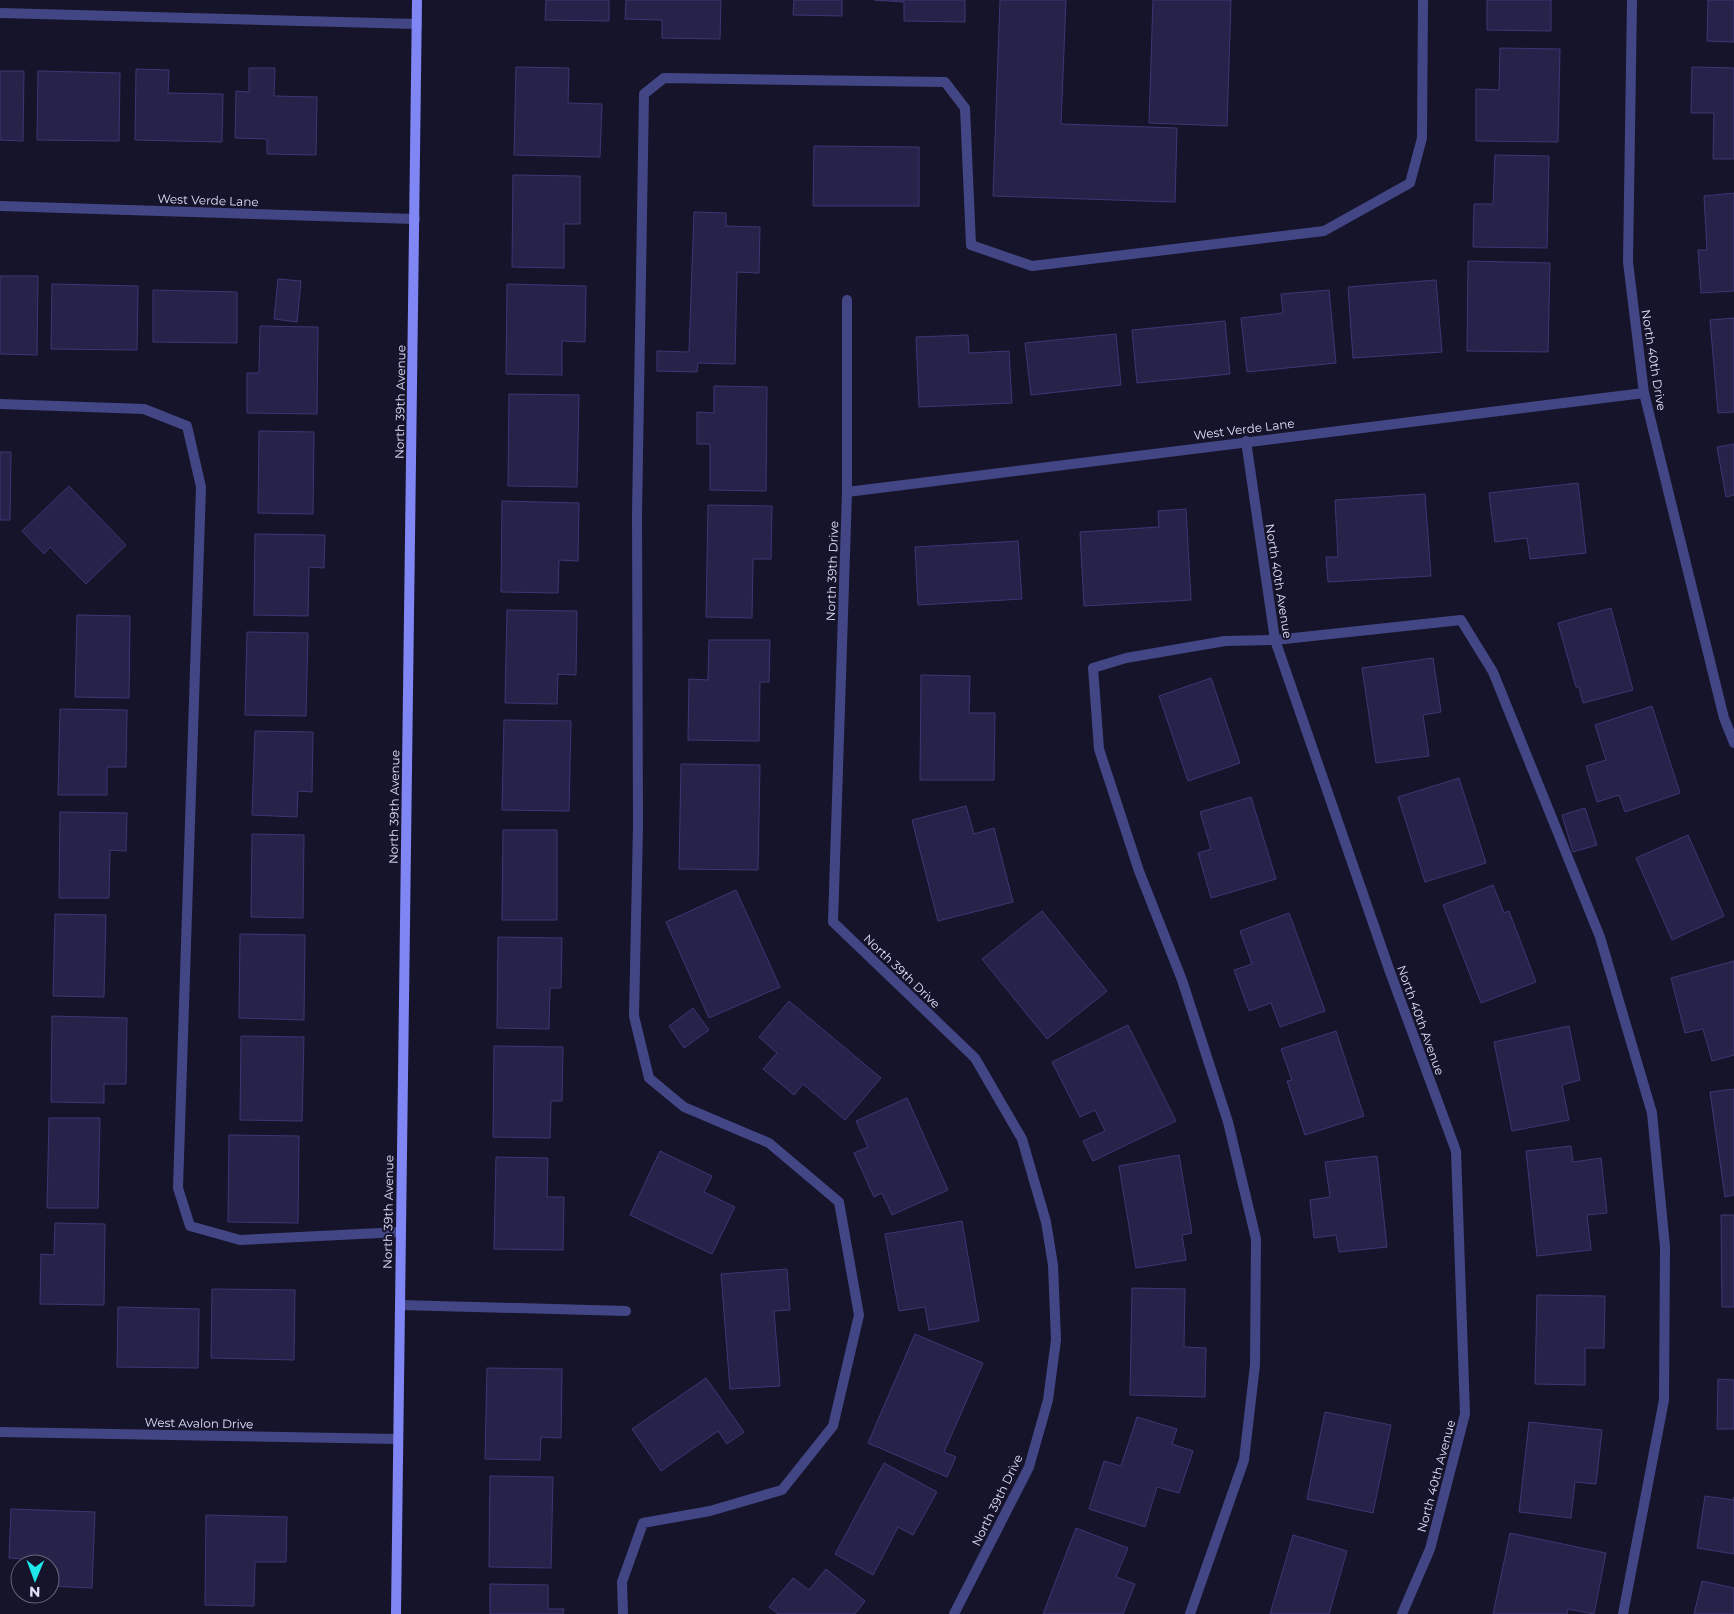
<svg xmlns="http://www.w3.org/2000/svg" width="1734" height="1614" font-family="Montserrat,sans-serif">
	<rect width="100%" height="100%" fill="#16142b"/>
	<path fill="#27224a" stroke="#3d3674" d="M546,0H609V21L545,20Z
		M626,0H721L720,39L662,38V20L625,19Z
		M794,0H842V16L793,15Z
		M874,0H965V22L904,21V2Z
		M1000,0H1066L1061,124L1177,128L1175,202L993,196Z
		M1153,0H1231L1227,126L1149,123Z
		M1487,0H1551V31L1487,30Z
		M1708,0H1734V42L1707,41Z
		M1500,48L1560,49L1558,142L1476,141V89L1499,90Z
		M516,67L569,68L568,103L602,104L600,157L514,155Z
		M1692,67L1734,68V159H1713L1714,113H1691Z
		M249,68H275L274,96L317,97L316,155L267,154V139L235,138L236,91L249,92Z
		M136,69L169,70L168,93L223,94L222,142L135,140Z
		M0,71H24L23,141L0,140Z
		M38,71L120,73L119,141L37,140Z
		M814,146L919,147V206H813Z
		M1495,155L1549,156L1547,248L1473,247L1474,204H1493Z
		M513,175L580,176V224H564V268L512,267Z
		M1734,193V291L1701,293L1698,250H1707L1704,196Z
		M694,212L726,213V226L760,227L759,273L737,272L735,364L698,363L697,372L657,371V351L689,352Z
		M1468,261L1550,263L1548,352L1467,351Z
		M0,276H38L37,355L0,354Z
		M278,279L301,281L297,322L274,319Z
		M1436,280L1442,352L1353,358L1348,287Z
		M52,284L138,286L137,350L51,349Z
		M507,284L586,286L585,342L562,341V375L506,374Z
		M153,290L237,292V343L153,342Z
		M1329,290L1336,363L1247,372L1241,318L1283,313L1281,294Z
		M1734,318V412L1718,413L1710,320Z
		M1225,321L1230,374L1137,383L1132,330Z
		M260,326L318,327L317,414L247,413V373H259Z
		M1116,334L1121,385L1031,395L1025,343Z
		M968,335L969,353L1009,351L1012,403L919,407L916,337Z
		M714,386L767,387L766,491L710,490V444H697V412L714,413Z
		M509,394L579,395L577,487L508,486Z
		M259,431L314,432L313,514L258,513Z
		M1734,444V495L1726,497L1717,447Z
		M0,452H11L10,520H0Z
		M1578,483L1586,553L1530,559L1527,538L1495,542L1489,493Z
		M69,486L126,545L86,584L50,547L44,554L22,531Z
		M1425,494L1431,576L1328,582L1326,557H1338L1335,500Z
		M502,501L579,503L578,561L559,560L558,593L501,592Z
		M708,505L772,506L771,559H753L752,618L706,617Z
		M1186,509L1191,600L1084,606L1080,532L1159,527L1158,511Z
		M255,534L325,535L324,568L309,567L308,616L254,615Z
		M1018,541L1022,599L918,605L915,547Z
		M1611,608L1633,690L1583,703L1579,687H1576L1558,623Z
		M507,610L577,611L576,675L558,674L557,704L505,703Z
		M77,615L130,616L129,698L75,697Z
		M247,632L308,633L306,716L245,715Z
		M709,640H770L769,682H760L759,741L688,740L689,679L708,680Z
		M1433,658L1441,712L1423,715L1429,756L1376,763L1362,668Z
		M921,675L970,676L969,713H995L994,780H920Z
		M1211,678L1240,763L1188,781L1159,696Z
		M1652,706L1680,793L1625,812L1619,795L1597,802L1586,766L1606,760L1595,725Z
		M60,709L127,710L126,767H107V795H58Z
		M504,720L571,721L569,811L502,810Z
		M255,731L313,732L312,792L298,791L297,817L252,815Z
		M681,764L760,765L758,870L679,869Z
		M1459,778L1486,863L1425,882L1398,797Z
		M1251,797L1276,879L1211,898L1198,853L1211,849L1200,812Z
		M966,806L974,834L994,828L1013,902L938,921L912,820Z
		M1585,808L1597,845L1573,852L1562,815Z
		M60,812L127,813L126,851L110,850L109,898H59Z
		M503,830H557V920H502Z
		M252,834L304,835L303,918L251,917Z
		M1688,835L1724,916L1672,940L1636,858Z
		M1493,885L1504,913L1509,911L1536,982L1481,1003L1443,905Z
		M736,890L780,987L709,1018L666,922Z
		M1042,911L1107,991L1047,1039L982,959Z
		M1289,913L1325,1011L1280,1027L1271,1003L1249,1011L1234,970L1252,964L1240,931Z
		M55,914L106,915L104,997L53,996Z
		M240,934L305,935L304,1020L239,1018Z
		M498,937L562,938L561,988H550L549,1029L497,1028Z
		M1734,961V1055L1712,1061L1703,1029L1685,1033L1671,978Z
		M789,1001L881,1078L845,1120L803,1084L794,1095L763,1069L777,1053L759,1037Z
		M693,1008L709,1030L684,1048L669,1026Z
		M52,1016L127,1018L126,1084H104V1103L51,1102Z
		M1128,1025L1176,1121L1093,1161L1083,1141L1105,1131L1095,1110L1080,1117L1052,1062Z
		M1569,1026L1580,1080L1562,1085L1569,1120L1512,1131L1494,1042Z
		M1336,1031L1364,1116L1305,1135L1287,1081L1292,1080L1281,1049Z
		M241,1036L304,1037L302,1121L240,1120Z
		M494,1046L563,1047L562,1101H551L550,1138L493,1137Z
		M1734,1089V1195L1725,1197L1710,1092Z
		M907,1098L948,1190L892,1215L882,1193L874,1197L854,1153L868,1147L856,1121Z
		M49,1118H100L98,1208H47Z
		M229,1135L299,1136L298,1223L228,1222Z
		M1571,1146L1573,1162L1601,1158L1607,1213L1587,1215L1591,1250L1537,1256L1526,1151Z
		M660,1151L712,1176L704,1192L735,1207L712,1254L630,1215Z
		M1179,1155L1192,1233L1182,1235L1186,1260L1136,1268L1119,1166Z
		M1377,1156L1387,1247L1339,1252L1336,1235L1314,1238L1310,1200L1330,1197L1325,1162Z
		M496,1157L548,1158L547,1197H564L563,1250L494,1249Z
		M1721,1215H1734V1307H1722Z
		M962,1221L979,1321L929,1330L925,1307L899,1311L885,1234Z
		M55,1223L105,1224L104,1305L40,1304L41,1254L54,1255Z
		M787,1269L790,1310L774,1311L780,1386L730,1389L721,1274Z
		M1132,1288L1185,1289L1184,1347L1206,1348L1205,1397L1130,1395Z
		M212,1289L295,1290L294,1360L211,1358Z
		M1537,1295L1605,1296L1604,1348H1585V1385L1535,1384Z
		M118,1307L199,1309L198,1368L117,1367Z
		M915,1334L983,1363L944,1452L956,1457L947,1477L868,1443Z
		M487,1368L562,1369L561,1438L541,1437L540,1460L485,1459Z
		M706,1378L744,1432L727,1444L718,1431L661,1471L632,1429Z
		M1718,1379L1734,1380V1429H1717Z
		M1325,1412L1391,1425L1373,1513L1307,1499Z
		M1137,1417L1177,1429L1172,1444L1193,1451L1179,1493L1157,1487L1145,1527L1089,1509L1104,1461L1121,1466Z
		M1529,1422L1602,1430L1596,1484L1575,1482L1571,1518L1519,1512Z
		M884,1463L937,1492L913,1535L898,1527L873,1575L835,1554Z
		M490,1476L553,1477L551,1568L489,1567Z
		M1705,1496L1734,1500V1497V1554L1697,1548Z
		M11,1509L95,1512L92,1588L50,1586V1564H24V1559L9,1558Z
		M206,1515L287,1517L286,1562H255L254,1606L205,1605Z
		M1076,1528L1128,1548L1116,1577L1135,1584L1123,1614H1043Z
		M1510,1533L1606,1553L1594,1614L1568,1609L1567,1614H1493Z
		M1293,1535L1347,1551L1329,1614H1270Z
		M826,1569L865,1601L855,1614H778L769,1607L793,1578L809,1590Z
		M1702,1581L1734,1588V1614H1694Z
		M490,1584L548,1585V1609H564L563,1614H490Z"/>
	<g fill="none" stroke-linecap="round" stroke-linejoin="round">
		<path stroke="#434685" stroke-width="10" d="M0,13L417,24
			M0,404L144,409L187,426L201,487L178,1188L190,1226L240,1240L400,1232
			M623,1614L622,1582L643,1523L710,1511L782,1490L833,1426L859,1315L839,1202L769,1143L684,1107L649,1078L634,1016L638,826L637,514L644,94L664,78L945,82L965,108L971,245L1032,266L1324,231L1410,183L1422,138L1423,0
			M1190,1614L1244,1460L1255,1365L1256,1239L1228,1122L1182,980L1139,871L1099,749L1093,668L1126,658L1225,641L1275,640L1461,620L1493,672L1600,937L1652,1113L1665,1247L1664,1400L1623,1614"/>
		<path stroke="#434685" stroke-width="10" d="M1632,0L1628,262L1644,393L1724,718L1734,743
			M0,206L415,219
			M847,300V492L833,922L975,1058L1022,1139L1046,1222L1053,1265L1056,1340L1048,1400L1029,1467L954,1614
			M1246,441L1275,640L1390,972L1456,1151L1465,1414L1430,1549L1402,1614
			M847,492L1644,393
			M400,1305L626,1311
			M0,1432L398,1439"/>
		<path stroke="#8086f4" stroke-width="10" d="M396,1614L417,0"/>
	</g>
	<g text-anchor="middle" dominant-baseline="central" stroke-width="4" stroke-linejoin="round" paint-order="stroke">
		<g font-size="12" fill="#e1e0fc" stroke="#16142b">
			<text transform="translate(208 200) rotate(2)">West Verde Lane</text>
			<text transform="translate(1654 360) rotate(81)">North 40th Drive</text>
			<text transform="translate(400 402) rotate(-89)">North 39th Avenue</text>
			<text transform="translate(1244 429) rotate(-7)">West Verde Lane</text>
			<text transform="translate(832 571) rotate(-88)">North 39th Drive</text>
			<text transform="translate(1279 581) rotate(81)">North 40th Avenue</text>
			<text transform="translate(394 807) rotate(-89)">North 39th Avenue</text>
			<text transform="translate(902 971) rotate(44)">North 39th Drive</text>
			<text transform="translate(1421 1020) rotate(70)">North 40th Avenue</text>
			<text transform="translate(388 1212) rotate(-89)">North 39th Avenue</text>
			<text transform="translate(199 1423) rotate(1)">West Avalon Drive</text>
			<text transform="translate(1436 1476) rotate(-75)">North 40th Avenue</text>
			<text transform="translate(997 1500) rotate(-64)">North 39th Drive</text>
		</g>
	</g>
	<g transform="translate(35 1579) rotate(181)"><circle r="24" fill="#16142b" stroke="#67667f"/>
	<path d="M0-4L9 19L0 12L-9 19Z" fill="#1de7eb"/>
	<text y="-8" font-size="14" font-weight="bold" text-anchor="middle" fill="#e1e0fc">N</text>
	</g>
</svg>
